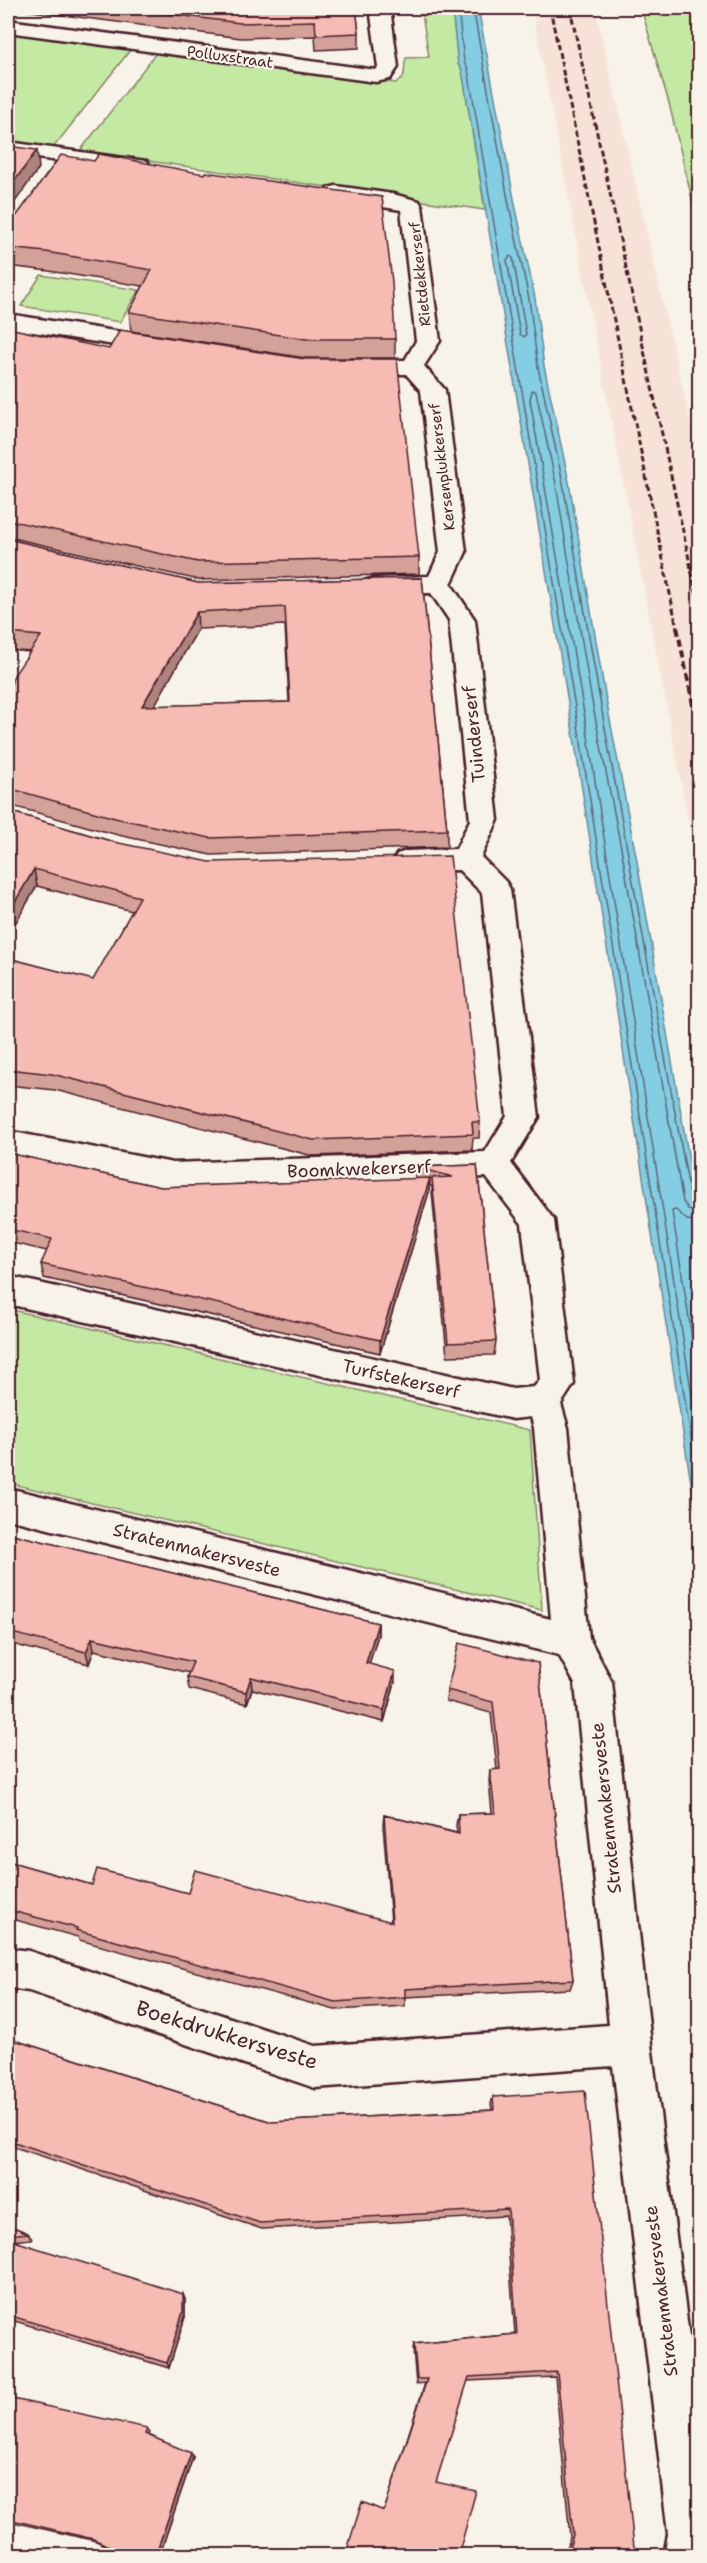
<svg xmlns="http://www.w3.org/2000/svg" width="707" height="2563" font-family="'Shantell Sans',sans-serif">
	<rect width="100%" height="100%" fill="#f7f3e8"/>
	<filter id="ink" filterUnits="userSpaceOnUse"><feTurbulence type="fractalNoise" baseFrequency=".0167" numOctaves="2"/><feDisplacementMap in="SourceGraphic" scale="12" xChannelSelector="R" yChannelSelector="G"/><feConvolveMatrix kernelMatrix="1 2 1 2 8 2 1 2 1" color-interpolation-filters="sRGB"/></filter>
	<g filter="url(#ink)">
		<path fill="#f7e2d8" d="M532,8H595L699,459V875Z"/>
		<path fill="#c4e9a3" stroke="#878467" stroke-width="1.5" d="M421,8H452L458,64L462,70L485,210L80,151L156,53L395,83C409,77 402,70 406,58L429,57Z
			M641,8H699V228L669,103Z
			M8,32L131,49L53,148L8,141Z
			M41,275L139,290L120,322L21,306Z
			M8,1309L530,1430L542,1610L8,1483Z"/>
		<path fill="#83cee3" stroke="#6c8899" stroke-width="1.5" d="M452,8H478L515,204L535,298L544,366L569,482L605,694L636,856L699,1216V1534L574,738L462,70L458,64Z"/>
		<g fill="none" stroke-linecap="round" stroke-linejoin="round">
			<path stroke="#616575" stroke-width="1.5" d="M458,8L464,62L468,69L580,737L700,1495
				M473,8L509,205L529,299L538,367L563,483L599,695L691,1200L694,1205L700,1206
				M510,256L513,258L526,334L524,337L520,334L507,260Z
				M700,1213L689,1210L683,1202L623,858L591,696L556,484L536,392L532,390L530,400L588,736L700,1446
				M700,1222L687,1220L676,1210L672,1211L700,1388"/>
			<defs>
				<path id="minor" d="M370,8H390L398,67L390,79L376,82L8,32V20L376,70L378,67Z
					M8,142L139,160L147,161L150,166L147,171L139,172L8,154Z
					M336,186L393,194L419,201L422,206L440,341L424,366L445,390L466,552L451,584L475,620L498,820L481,857L506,882L510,889L539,1117L511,1163L554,1220L574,1384L561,1404L568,1428L589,1638L612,1682L651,2044L700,2421V2556H664L668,2534L613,2066L315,2088L29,1991L8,1988V1948L29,1951L315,2046L609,2025L575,1684L559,1655L8,1519V1488L551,1619L534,1428L531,1417L513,1419L8,1304V1276L513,1389L534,1387L540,1380L522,1224L486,1177L173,1189L8,1156V1131L173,1163L485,1152L507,1116L482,893L459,870L407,871L397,868L393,861L397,854L407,851L456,849L470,820L449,620L431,593L376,594L367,592L363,586L367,580L376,578L429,576L440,552L421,391L406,374H352L344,372L340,367L344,362L352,360H405L416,341L401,210L328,198L325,193L328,188Z
					M8,314L158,338L166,340L170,345L166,350L158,352L8,328Z"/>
			</defs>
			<use href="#minor" stroke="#4a1f2b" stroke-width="5"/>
			<use href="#minor" fill="#f7f3e8" fill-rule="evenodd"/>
			<path stroke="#4a1f2b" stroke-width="3" stroke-dasharray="6 3" stroke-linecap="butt" d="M550,8L677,628
				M570,8L700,610"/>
			<path stroke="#4a1f2b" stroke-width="4" stroke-dasharray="8 4" stroke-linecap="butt" d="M677,627L700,738"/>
		</g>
		<path fill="#d4a199" stroke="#4a1f2b" stroke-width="1.5" fill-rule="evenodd" d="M8,8H356L359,33V48L316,50L315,36L241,38Z
			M8,220L395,339V358H306L131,331L129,312L143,286L49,271L8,266Z
			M8,328L419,557V574L199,580L8,537V538Z
			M8,539L198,583L422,578L447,830V847L211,855L118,835L9,805L8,806V693L30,652L8,650ZM285,625L289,702L154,706L198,629Z
			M8,811L114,842L480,1122L479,1138H473L472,1150L313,1156L55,1090L8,1085V958L93,980L132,911L37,886Z
			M8,1153L161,1187L415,1179V1167L477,1165L496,1341L494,1355L447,1356L432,1192V1186H429V1192L380,1353L44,1278L41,1264L47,1251L8,1242Z
			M8,1533L378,1623V1635L369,1664L395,1682L384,1722L252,1689L247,1704L189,1689L187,1677L189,1673L94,1650L89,1664L8,1643Z
			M538,1663L573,1980L570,1989L405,1997V2006L335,2010L79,1940L78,1937L8,1918V1861L92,1885L188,1893L391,1922L383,1825L384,1815L457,1833L456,1825L458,1814L492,1813L489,1781L490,1770H497L491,1713L446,1701L447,1690Z
			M8,2038L272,2122L492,2110L491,2104L493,2097L632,2556H565L570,2537L555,2377L467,2381L384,2511L425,2383L416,2384L413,2349L414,2344L515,2334L506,2216L262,2229L8,2145Z
			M8,2225L28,2233L32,2239L12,2241L185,2299V2317L169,2368L8,2319Z
			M8,2398L150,2432L149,2435L193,2457L159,2556H130L96,2541L8,2521Z"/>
		<path fill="#ac837d" stroke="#4a1f2b" stroke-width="1.5" d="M37,150L39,168L8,212V190Z
			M197,612L198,629L144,724L142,706Z
			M34,869L37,886L8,936V914Z
			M430,1178L429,1192L380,1353V1340Z
			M378,1623V1635L366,1675V1663Z
			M92,1638L94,1650L89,1664L86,1652Z
			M395,1671V1682L384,1722V1710Z
			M251,1677L252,1689L247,1704L246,1692Z
			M183,2294L185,2299V2317L169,2368L167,2363Z
			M147,2428L150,2432L148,2437L145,2434Z
			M191,2453L193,2457L159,2556H155Z"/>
		<path fill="#f6bbb2" stroke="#4a1f2b" stroke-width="1.5" fill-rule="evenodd" d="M122,8H356L359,33L316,35L315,21L240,23Z
			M8,146L37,150L8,190Z
			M99,154L204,174L205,172L382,197L392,282L395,339H306L129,312L152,270L46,252L8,248V220L15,218L61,155L94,161Z
			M8,328L109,349L120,330L305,359H397L419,557L198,562L8,520Z
			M8,539L198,583L422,578L447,830L210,838L115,818L8,788V693L14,675L41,636L8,633ZM285,607L290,702L142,706L197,612Z
			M8,811L114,842L210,862L450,856L480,1122H472L473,1134L313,1140L52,1074L8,1069V958L93,980L140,897L34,869L8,914Z
			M8,1153L161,1187L430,1178L380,1340L41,1264L52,1239L8,1229Z
			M477,1165L496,1341L448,1343L432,1178L453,1177L415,1167Z
			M8,1533L378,1623L366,1663L395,1671L384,1710L251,1677L246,1692L187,1677L193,1662L92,1638L86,1652L8,1632Z
			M459,1643L538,1663L573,1980L405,1989V1997L335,2002L76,1930L77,1928L8,1910V1861L92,1885L97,1869L188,1893L195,1870L392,1922L384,1815L459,1834L458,1814L495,1813L490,1770L500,1769L493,1702L447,1690Z
			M8,2038L272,2122L494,2110L493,2097L585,2091L634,2547L632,2556H567L573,2535L557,2372L469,2377L436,2482L476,2491L458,2556H345L362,2502L384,2511L427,2379H417L414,2344L517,2334L508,2209L260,2223L8,2140Z
			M8,2225L28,2233L8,2235Z
			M8,2239L183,2294V2312L167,2363L8,2315Z
			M8,2398L147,2428L145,2434L191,2453L155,2556H133L93,2539L8,2519Z"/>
	</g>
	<g text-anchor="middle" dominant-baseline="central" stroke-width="4.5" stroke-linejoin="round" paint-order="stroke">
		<g font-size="15" fill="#4a1f2b" stroke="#f7f3e8">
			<text transform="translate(230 57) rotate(8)">Polluxstraat</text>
			<text transform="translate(420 274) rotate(-96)">Rietdekkerserf</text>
			<text transform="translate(442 467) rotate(-97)">Kersenplukkerserf</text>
		</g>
		<g font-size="18" fill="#4a1f2b" stroke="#f7f3e8">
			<text transform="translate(474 734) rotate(-96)">Tuinderserf</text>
			<text transform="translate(359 1169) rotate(-2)">Boomkwekerserf</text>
			<text transform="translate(401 1379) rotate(13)">Turfstekerserf</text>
			<text transform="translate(197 1550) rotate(14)">Stratenmakersveste</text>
			<text transform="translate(606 1808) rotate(-96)">Stratenmakersveste</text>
			<text transform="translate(661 2291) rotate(-97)">Stratenmakersveste</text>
		</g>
		<g font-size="21" fill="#4a1f2b" stroke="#f7f3e8">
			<text transform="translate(227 2035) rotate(17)">Boekdrukkersveste</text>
		</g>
	</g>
	<rect width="707" height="2563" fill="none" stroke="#f7f3e8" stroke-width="30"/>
	<rect x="15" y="15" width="677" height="2533" fill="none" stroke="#4a1f2b" stroke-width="2" filter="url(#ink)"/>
</svg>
